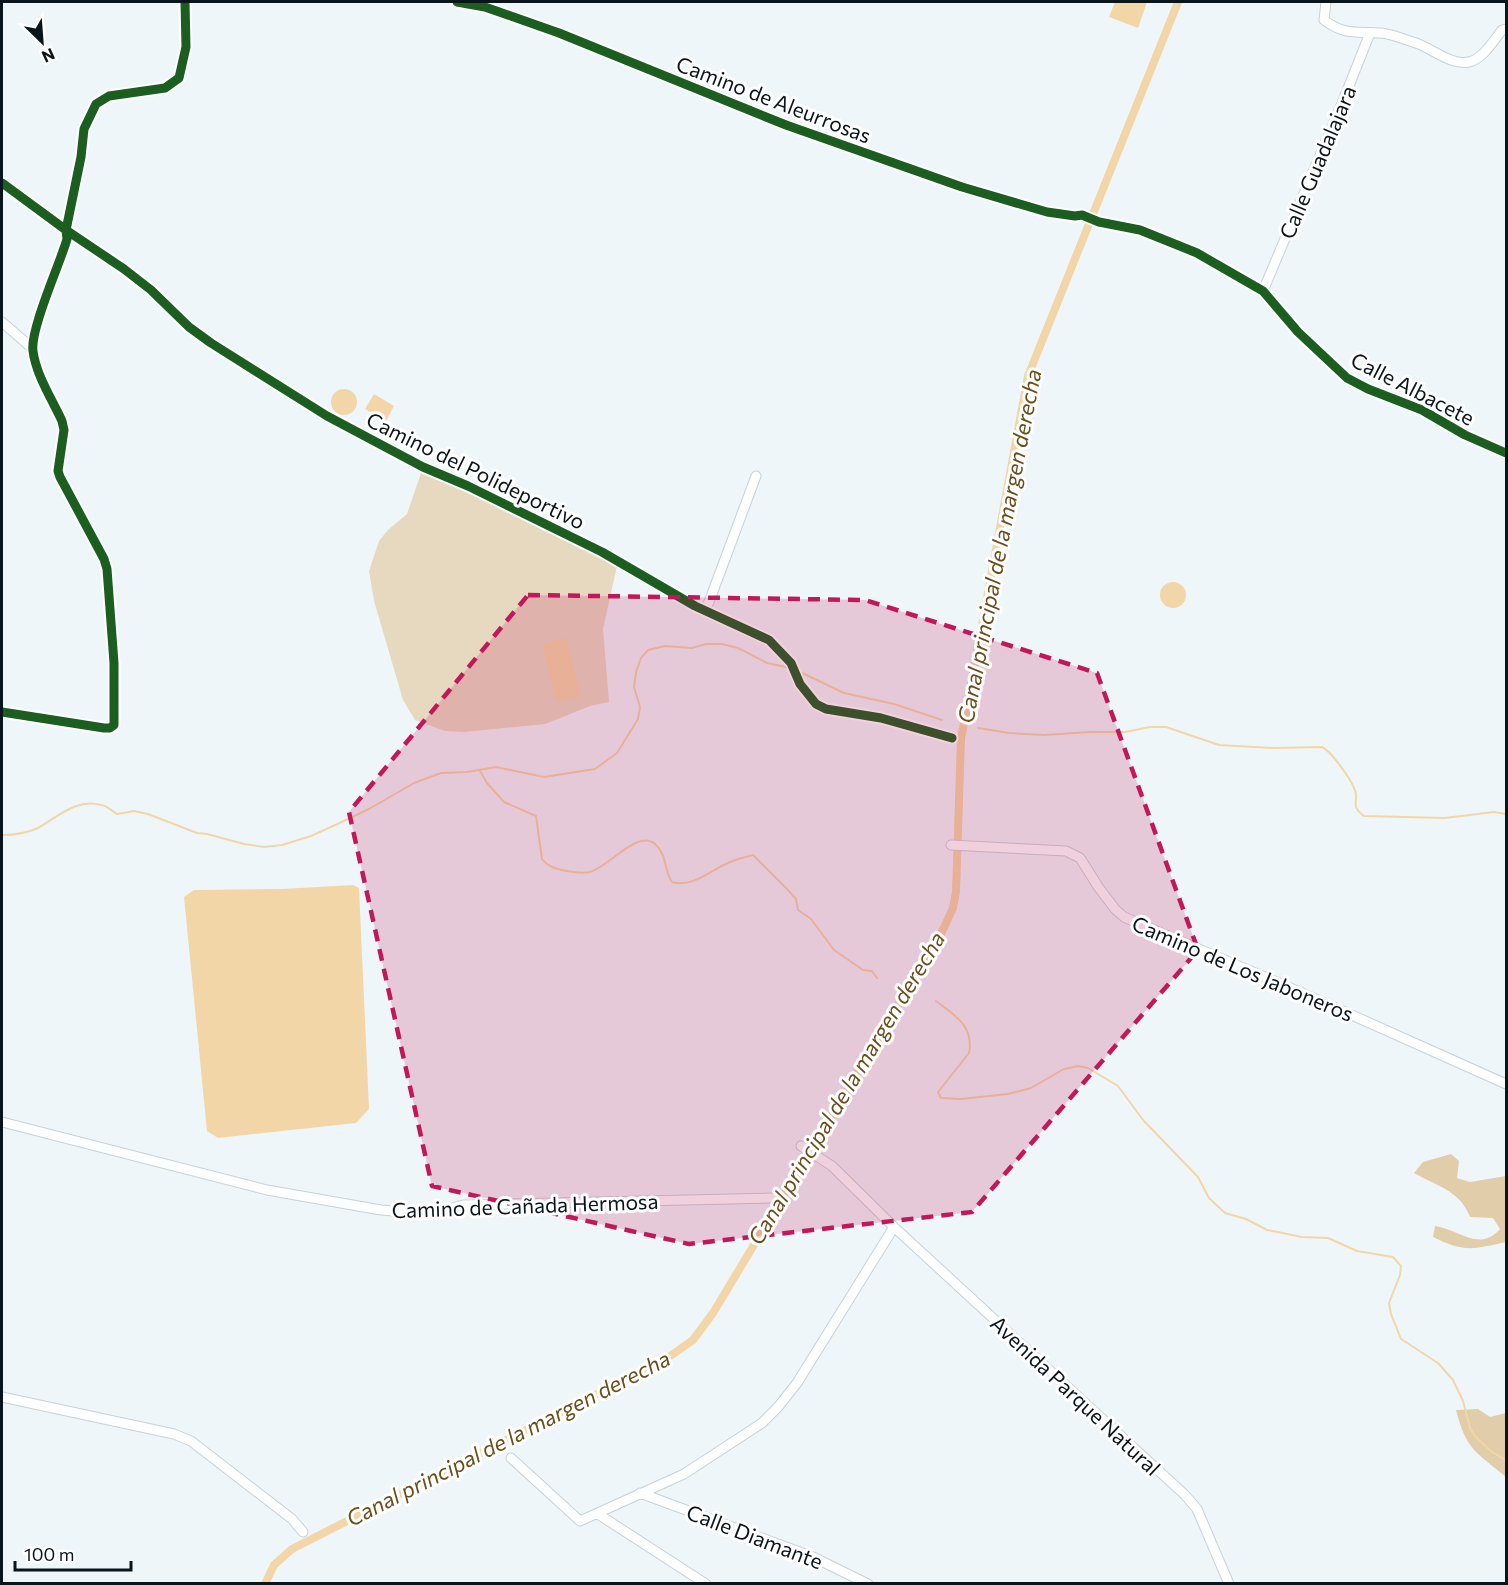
<svg xmlns="http://www.w3.org/2000/svg" width="1508" height="1585" font-family="Commissioner,sans-serif">
	<rect width="100%" height="100%" fill="#eff6f9"/>
	<path fill="#e7d9c0" d="M422,470L574,541L617,566L603,629L609,702L590,706L545,724L464,732L445,731L415,720L403,700L374,601L369,571L379,541L388,530L407,514Z"/>
	<path fill="#e1cda9" d="M1451,1154L1459,1161L1457,1178L1470,1182L1506,1176V1242C1474,1249 1465,1253 1433,1237L1435,1226C1459,1229 1479,1253 1500,1229L1493,1218L1470,1217C1460,1190 1436,1186 1414,1173L1423,1162Z
		M1478,1409L1490,1417L1506,1413V1477C1476,1452 1466,1450 1456,1410Z"/>
	<path fill="#f2d6a7" d="M1115,2H1147L1138,28L1109,17Z
		M331 402a13 13 0 1 1 26 0a13 13 0 1 1-26 0Z
		M374,394L394,406L386,421L365,409Z
		M1160 595a13 13 0 1 1 26 0a13 13 0 1 1-26 0Z
		M566,638L580,696L556,701L542,644Z
		M353,885L359,888L369,1109L356,1123L218,1138L207,1131L184,897L194,890L282,889Z"/>
	<g fill="none" stroke-linecap="round" stroke-linejoin="round">
		<path stroke="#f2d6a7" stroke-width="2" d="M798,671L844,693L894,704L942,720
			M978,728L1009,733L1044,735L1090,732H1125L1150,727H1166L1219,745L1273,748L1322,747C1331,751 1350,778 1354,788C1361,801 1348,804 1364,816L1445,818L1494,812L1506,814
			M480,771L487,783L504,802L536,816L542,859C547,866 554,868 562,870C571,872 581,874 590,872C609,867 637,829 655,844C667,854 664,871 672,882C693,888 711,870 730,862C737,859 745,857 753,855L788,890L796,899L798,910L811,919L834,950L863,970L872,971L877,978
			M2,835C14,835 27,833 38,828C58,817 76,798 101,805C108,806 112,811 117,814L134,811L148,814L197,833L207,834L244,844L264,847L282,845L311,836L331,827L369,809L414,783L441,773L467,772L496,767L544,777L595,769L617,753L638,719L640,707L634,687L636,672L641,658L648,650L665,646L692,648L706,644H722L738,648L767,663L790,668
			M936,1001C954,1015 974,1025 969,1053L938,1092L941,1098L961,1099L1008,1094L1031,1088L1064,1069L1078,1066L1088,1068L1118,1086L1143,1120L1198,1177L1209,1198L1225,1213L1246,1219L1267,1230L1302,1237L1328,1238L1357,1251L1393,1257L1401,1266L1400,1275L1389,1303L1391,1314L1401,1339L1438,1363L1453,1380L1463,1401L1470,1428L1475,1436L1492,1452L1506,1460"/>
		<path stroke="#f2d6a7" stroke-width="8" d="M265,1584L274,1565L292,1549L666,1359L693,1340L713,1313L941,934L953,908L956,892L961,739L1028,376L1178,2"/>
		<defs>
			<path id="street" d="M457,2L485,7L559,33L786,125L962,187L1047,212L1075,216L1082,215L1099,222L1140,230L1197,253L1263,291L1298,332L1347,378L1368,389L1422,410L1465,435L1506,453
				M1326,2L1324,20C1345,36 1357,31 1381,33C1392,34 1403,39 1413,42C1431,47 1450,66 1469,62C1483,59 1494,40 1502,30L1506,29
				M2,183L66,230L124,269L151,290L189,327L211,343L327,416L423,467L468,486L602,552L695,606L769,640L791,663L800,684L816,704L826,709L881,718L952,738
				M1263,291L1345,96L1370,33
				M2,322L33,349
				M704,610L709,602L756,476
				M2,712L104,728H110L114,725V663L107,569L104,559L60,477L58,471L64,430L62,421C52,399 36,375 33,351C30,329 60,264 67,239L66,230L81,157L84,129L96,104L109,96L165,88L179,78L186,47L185,2
				M951,845L1066,851L1080,858L1099,888L1115,909L1124,917L1316,999L1506,1084
				M2,1122L267,1190L381,1210L418,1213L441,1211L463,1205L772,1198
				M801,1146L832,1166L894,1227L1185,1495L1197,1509L1229,1584
				M2,1397L174,1434L191,1441L292,1519L303,1532
				M511,1458L580,1521L684,1474L762,1423L778,1407L797,1383L894,1227
				M640,1493L813,1557L868,1584
				M598,1514L706,1584"/>
		</defs>
		<use href="#street" stroke="#c8d2d6" stroke-width="11"/>
		<use href="#street" stroke="#fdfefe" stroke-width="9"/>
		<defs>
			<path id="cycleway" d="M457,2L485,7L559,33L786,125L962,187L1047,212L1075,216L1082,215L1099,222L1140,230L1197,253L1263,291L1298,332L1347,378L1368,389L1422,410L1465,435L1506,453
				M2,183L66,230L124,269L151,290L189,327L211,343L327,416L423,467L468,486L602,552L695,606L769,640L791,663L800,684L816,704L826,709L881,718L952,738
				M2,712L104,728H110L114,725V663L107,569L104,559L60,477L58,471L64,430L62,421C52,399 36,375 33,351C30,329 60,264 67,239L66,230L81,157L84,129L96,104L109,96L165,88L179,78L186,47L185,2"/>
		</defs>
		<use href="#cycleway" stroke="#fff" stroke-width="13"/>
		<use href="#cycleway" stroke="#1b5e20" stroke-width="9"/>
	</g>
	<path fill="#c2185b" fill-opacity="0.2" stroke="#c2185b" stroke-width="4.5" stroke-dasharray="12 8" stroke-linejoin="round" d="M528,595L865,600L1097,673L1198,950L972,1212L689,1244L432,1186L349,812Z"/>
	<g text-anchor="middle" dominant-baseline="central" stroke-width="6" stroke-linejoin="round" paint-order="stroke">
		<g font-size="21" fill="#09151a" stroke="#fff">
			<text transform="translate(774 99) rotate(21)">Camino de Aleurrosas</text>
			<text transform="translate(1317 162) rotate(-67)">Calle Guadalajara</text>
			<text transform="translate(1413 388) rotate(27)">Calle Albacete</text>
			<text transform="translate(476 470) rotate(26)">Camino del Polideportivo</text>
			<text transform="translate(1243 968) rotate(23)">Camino de Los Jaboneros</text>
			<text transform="translate(525 1205) rotate(-2)">Camino de Cañada Hermosa</text>
			<text transform="translate(1076 1395) rotate(43)">Avenida Parque Natural</text>
			<text transform="translate(755 1536) rotate(21)">Calle Diamante</text>
		</g>
		<g font-size="22" font-style="italic" fill="#6b4d1a" stroke="#fff">
			<text transform="translate(999 546) rotate(-79)">Canal principal de la margen derecha</text>
			<text transform="translate(846 1088) rotate(-59)">Canal principal de la margen derecha</text>
			<text transform="translate(508 1438) rotate(-27)">Canal principal de la margen derecha</text>
		</g>
	</g>
	<rect width="1508" height="1585" fill="none" stroke="#09151a" stroke-width="6"/>
	<g transform="translate(42 42) rotate(155)" stroke="#ffffff" stroke-width="4.5" paint-order="stroke">
	<path d="M0-4.5L10 22L0 15L-10 22Z" fill="#09151a"/>
	<text y="-9" font-size="16" font-weight="bold" text-anchor="middle" fill="#09151a">N</text>
	</g>
	<path d="M15 1561v9h116v-9" fill="none" stroke="#09151a" stroke-width="3"/>
	<text x="24" y="1561" font-size="18" fill="#09151a" stroke="#ffffff" stroke-width="4.5" paint-order="stroke">100 m</text>
</svg>
